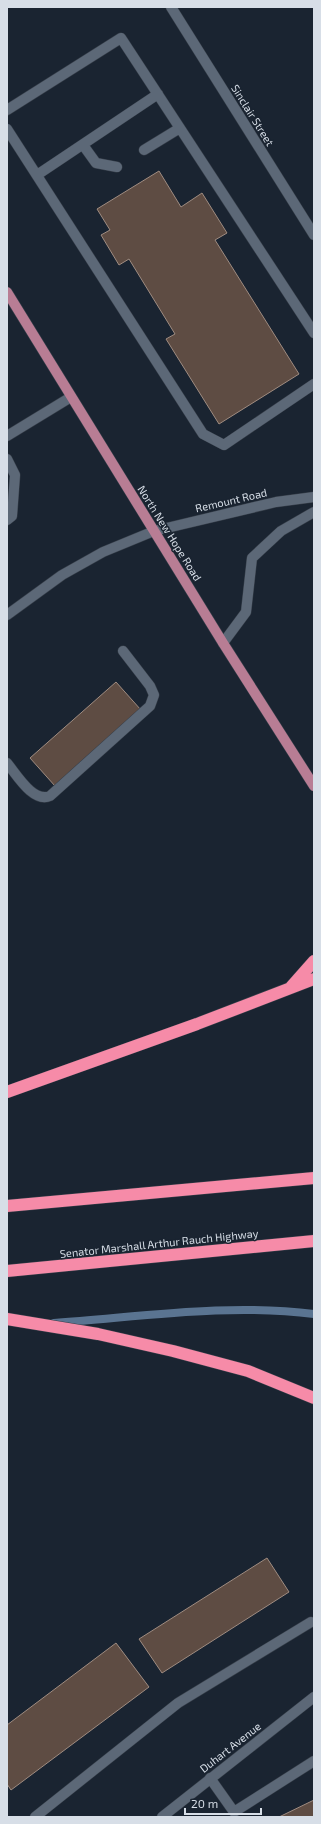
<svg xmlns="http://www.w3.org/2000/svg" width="321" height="1824" font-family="'Exo 2',sans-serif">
	<rect width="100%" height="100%" fill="#1a2431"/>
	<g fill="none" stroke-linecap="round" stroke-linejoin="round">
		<path stroke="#5a7491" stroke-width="8" d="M54,1323C140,1317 228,1303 314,1314"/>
	</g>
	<path fill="#5e4c43" stroke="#9f8c81" d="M159,171L181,207L202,193L227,233L215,240L299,374L219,424L166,339L175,334L129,259L119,265L101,235L110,230L97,209Z
		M116,682L141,710L55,786L30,758Z
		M267,1558L289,1592L162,1673L139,1639Z
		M116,1643L149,1687L11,1790L7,1784V1725Z
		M314,1800V1817H279Z"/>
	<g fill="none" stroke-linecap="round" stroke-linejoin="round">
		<defs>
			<path id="lane" d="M7,110L121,38L314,333
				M7,129L203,434L224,445L314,384
				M83,145L96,163L117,167
				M144,150L180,128
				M37,175L158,94
				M7,436L71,397
				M7,459L15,475L12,516L7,520
				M7,763C17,775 33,803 50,796L150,706L154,695L150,686L123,651
				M210,1778L234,1812L314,1761
				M35,1817L178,1703L311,1622"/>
			<path id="street" d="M171,7L314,235
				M7,615L62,575L103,552L154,531L276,502L314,497
				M223,643L246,612L252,558L281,531L314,512
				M162,1817L314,1697"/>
			<path id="primary" d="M7,292L223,643L314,786"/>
			<path id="highway" d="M291,987L314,961
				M7,1092L197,1024L314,979
				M7,1206L314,1178
				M7,1271L314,1241
				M7,1319L98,1334L173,1351L248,1371L314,1398"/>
		</defs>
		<use href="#lane" stroke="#373f4a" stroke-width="11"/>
		<use href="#street" stroke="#373f4a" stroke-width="11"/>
		<use href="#primary" stroke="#373f4a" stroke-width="11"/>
		<use href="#highway" stroke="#373f4a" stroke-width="13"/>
		<use href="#lane" stroke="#5c6877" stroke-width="10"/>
		<use href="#street" stroke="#5c6877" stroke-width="10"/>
		<use href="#primary" stroke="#b87d94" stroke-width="10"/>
		<use href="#highway" stroke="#f68ba8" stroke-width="12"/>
	</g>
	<g text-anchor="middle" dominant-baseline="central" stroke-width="3" stroke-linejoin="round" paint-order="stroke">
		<g font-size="11" fill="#d7dee7" stroke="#1a2431">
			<text transform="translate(253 115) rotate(58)">Sinclair Street</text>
			<text transform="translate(231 500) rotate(-13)">Remount Road</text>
			<text transform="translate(170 533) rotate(58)">North New Hope Road</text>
			<text transform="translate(159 1243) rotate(-6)">Senator Marshall Arthur Rauch Highway</text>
			<text transform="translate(230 1747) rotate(-38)">Duhart Avenue</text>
		</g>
	</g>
	<rect width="321" height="1824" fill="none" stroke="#d7dee7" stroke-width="16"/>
	<path d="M185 1808v6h76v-6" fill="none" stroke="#d7dee7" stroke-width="2"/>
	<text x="191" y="1808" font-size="12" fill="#d7dee7" stroke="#1a2431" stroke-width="3" paint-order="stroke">20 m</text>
</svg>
